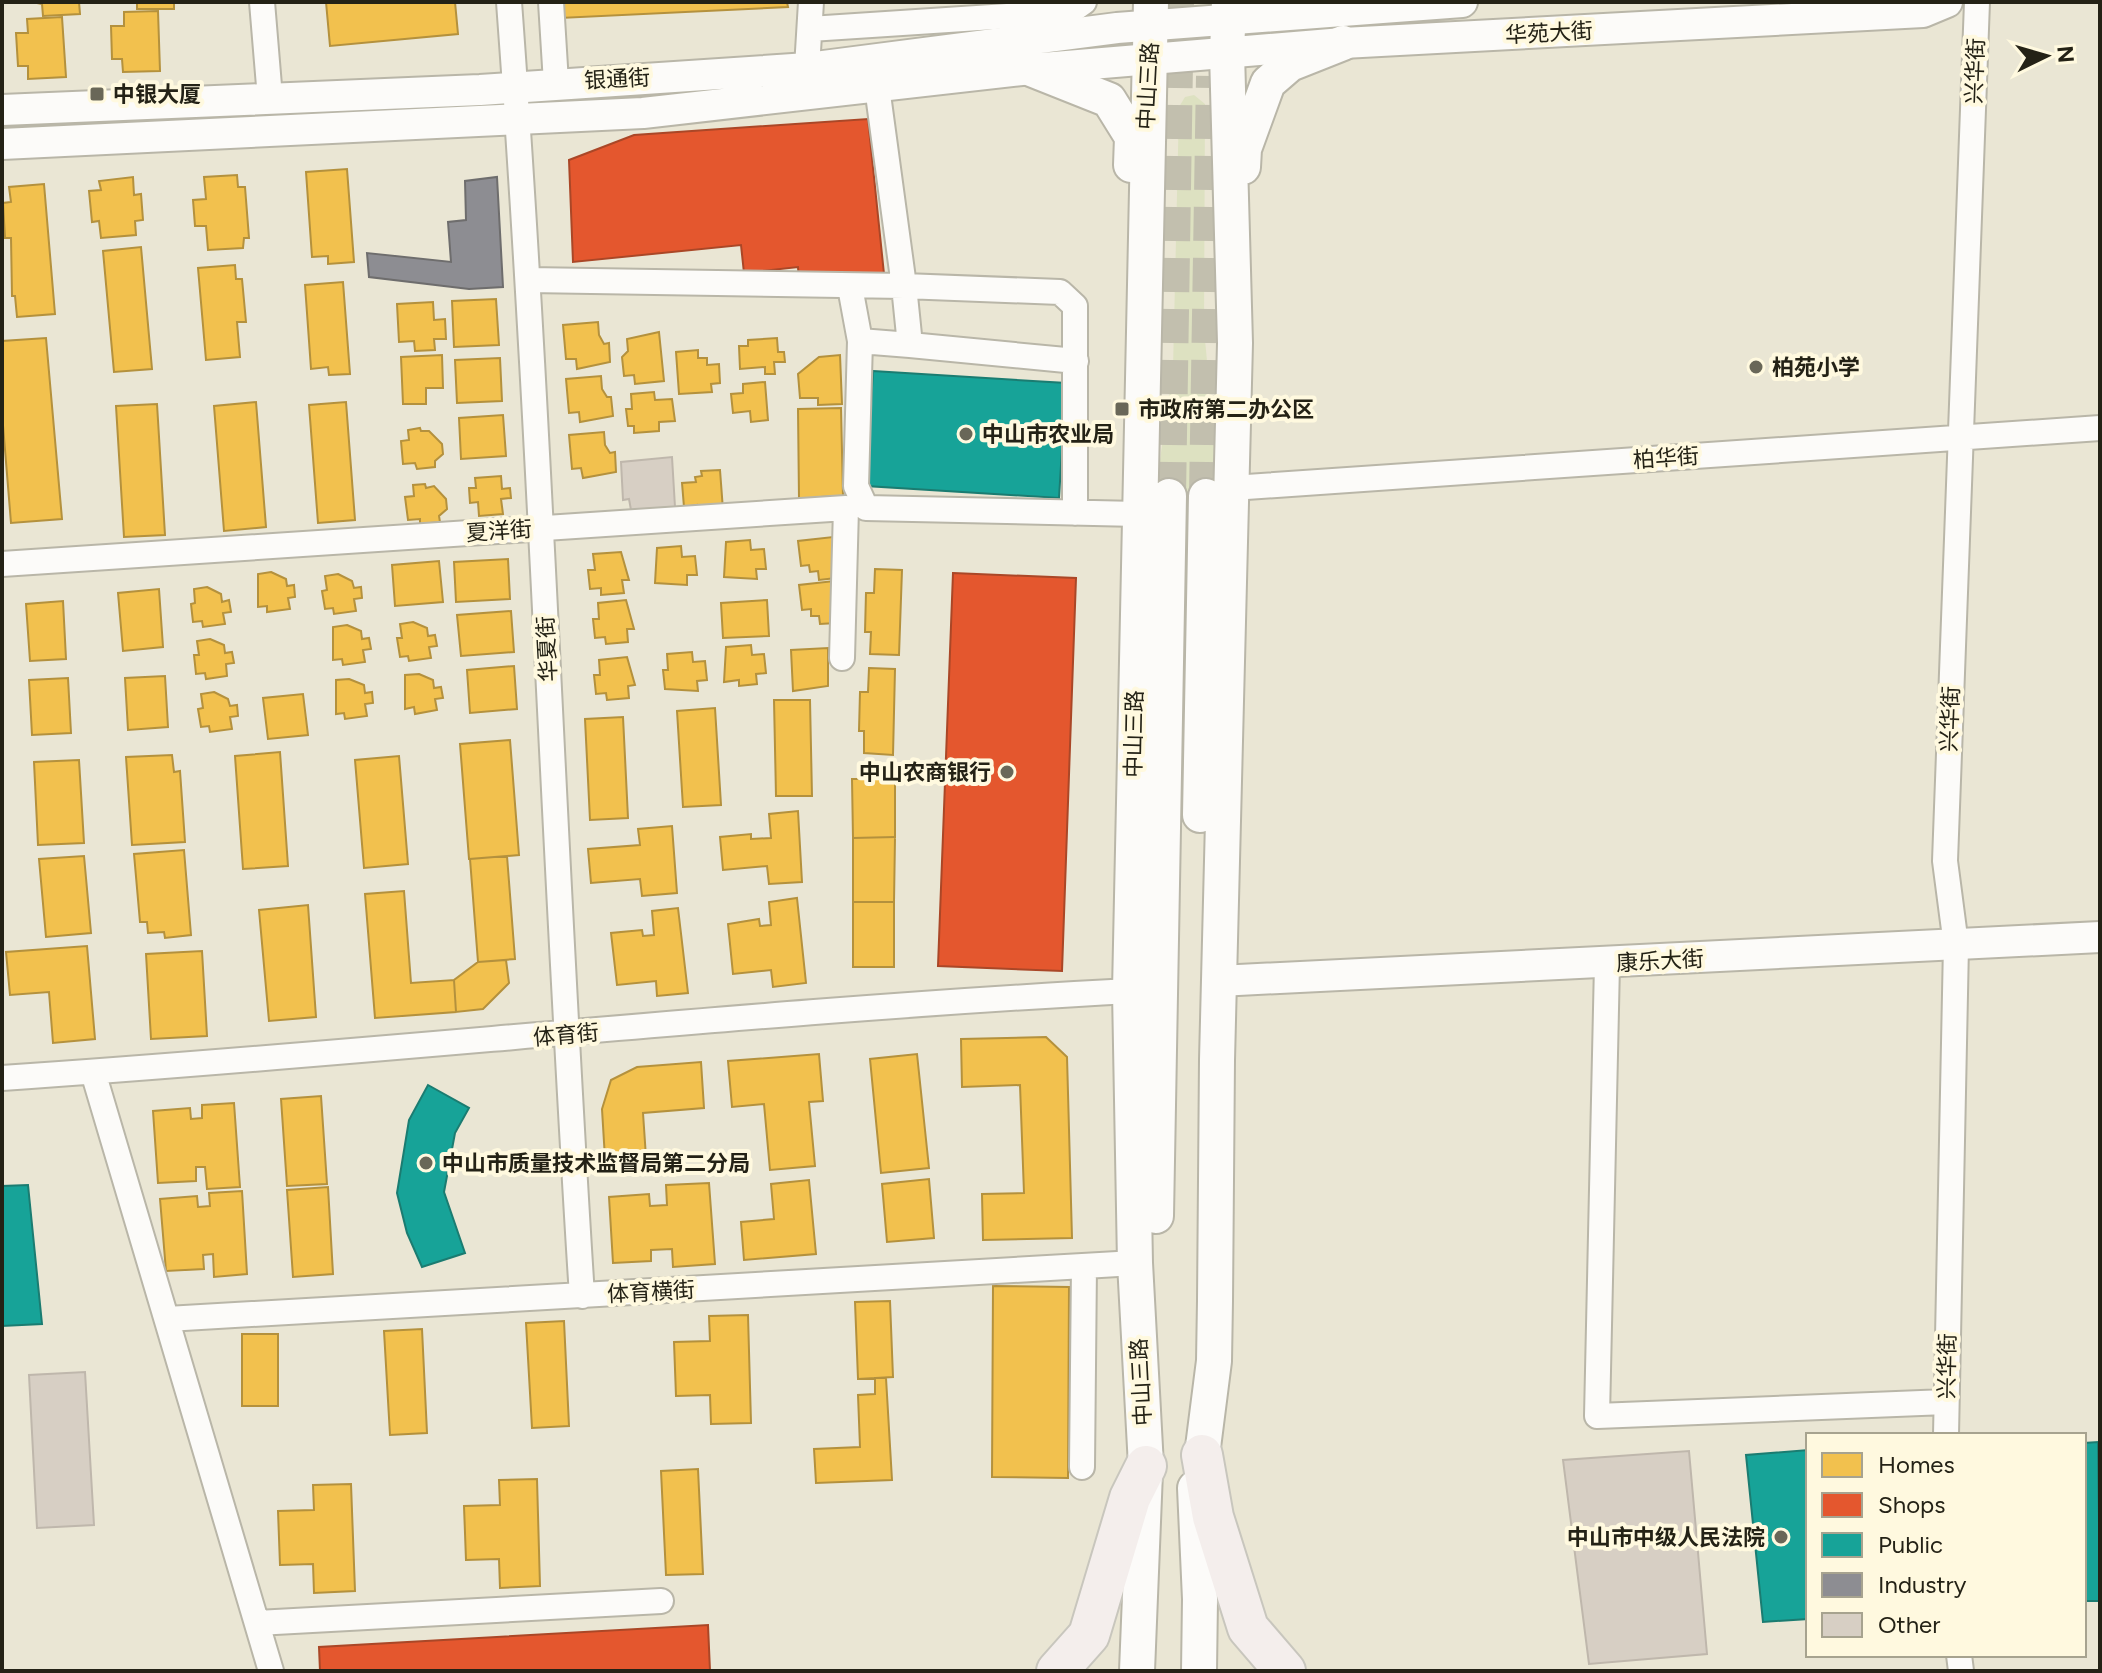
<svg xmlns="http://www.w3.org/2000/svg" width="2102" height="1673" font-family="Figtree,'Noto Sans SC',sans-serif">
	<rect width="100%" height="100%" fill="#eae6d4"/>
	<path fill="#dde1c1" d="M1194,95L1205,104L1204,330L1220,493L1155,494L1173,370L1179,107L1185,97Z"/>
	<path fill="#f2c14e" stroke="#b4913d" stroke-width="2" d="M32,2H79L80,14L43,16L42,4Z
		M137,2H174V9H137Z
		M326,2H455L458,34L330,46Z
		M559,2H787L788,7L560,18Z
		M158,11L160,71L123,72L122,59H112L111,26H124V12Z
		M62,17L66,77L28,79V66H18L16,33H28L27,19Z
		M347,169L354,262L328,264V256L312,257L306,172Z
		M237,175L238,187H245L249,238H244L243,248L208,250L206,226H195L193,200L206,199L204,177Z
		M133,177L134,195L141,194L143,220L135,221L136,235L101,238L99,221L92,222L89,191L101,190L99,181Z
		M44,184L55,314L17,317L15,296H12L11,238H5L3,203L11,202L9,187Z
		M141,247L152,369L114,372L103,251Z
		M235,265L236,279H242L246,322H237L240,357L206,360L198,268Z
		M343,282L350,374L329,375L328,367L311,369L305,285Z
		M496,299L499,345L454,347L452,301Z
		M433,302L434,320L445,319L446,339H434L435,350L415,351L414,341L399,342L397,304Z
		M598,322L599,335L604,344L609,343L610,362L577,369L576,359H566L563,325Z
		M659,332L664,381L635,384L634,375L624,376L622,357L628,351L627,339Z
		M46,338L62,519L11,523L2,413V341Z
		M777,338L778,352H784L785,362H774L775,374H765V367L740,369L739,346H748V340Z
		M698,350V358H707V365L719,364L720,383L711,384L712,392L679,394L676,352Z
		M442,355L443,388H426V404H403L401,357Z
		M840,355L842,404L818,405V398H800L798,374L819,357Z
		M500,358L502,401L457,403L455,360Z
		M601,376L602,389L607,397H611L613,416L580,422L579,412L569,413L566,379Z
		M765,382L768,420L751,422L750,411L733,413L731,394L743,393V384Z
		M654,392L655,400L672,399L675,421L659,422V431L634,433V426H628L626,409H632L631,394Z
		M256,402L266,527L224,531L214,406Z
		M346,402L355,520L318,523L309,405Z
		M157,404L165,535L124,537L116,406Z
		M841,408L843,496L821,497V503L799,499L798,409Z
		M503,415L506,456L461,459L459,418Z
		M420,428L421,431H429L442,444L443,454L435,461V467L417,469L415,463L403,464L401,441L409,440L408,430Z
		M604,432L605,445L610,453L615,452L616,472L583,478L581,468L572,469L569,435Z
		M720,470L723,510L698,512L697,505L684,507L682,483L696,482L695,477L702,476L701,471Z
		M501,476L502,489L510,488L511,498L501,499L503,514L479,516L478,502L470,503L469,488H476L475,478Z
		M425,484L426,488L434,486L446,499L447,509L439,516L440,522L420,524V519L408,520L405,497L414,496L413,485Z
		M833,537L836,578L819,580L818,571L810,572L809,565L801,566L798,541Z
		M750,540L751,550L764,549L766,569H756L757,579L724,577L726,542Z
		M681,546L682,557L695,556L697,575H687V585L655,583L657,548Z
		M621,552L629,580H622L624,593L601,595V588L590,589L588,570H595L593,554Z
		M508,559L510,599L456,602L454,562Z
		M439,561L443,602L395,606L392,565Z
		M875,569L902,570L899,655L870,654L871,632H865L866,593H874Z
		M271,572L286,579L287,586L294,585L295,597L288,598L290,609L267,612V606L258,607V574Z
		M338,574L352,581L354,588L361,587L362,598L354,599L356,611L334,614L333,608L325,609L322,591L327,590L325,576Z
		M834,581L836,623L820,624L819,616H811V609L802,610L799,585Z
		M207,587L221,594L222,602L229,600L231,612L223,613L225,624L203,627L202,621L193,622L191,604L195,603L194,589Z
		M159,589L163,647L123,651L118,593Z
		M626,600L634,629H627L628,642L606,644L605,637L595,638L593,619H599L598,603Z
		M767,600L769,636L723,638L721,603Z
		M63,601L66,659L30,661L26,604Z
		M511,611L514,652L461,656L457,615Z
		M413,622L427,628L428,636L435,635L437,646L429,647L431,658L409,661L408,656L400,657L397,638H402L400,624Z
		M347,625L361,631L362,639L369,638L371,649L363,650L365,662L343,665L342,659L333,660V627Z
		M210,639L224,645L225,653L232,652L234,663L226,664L227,676L206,679L205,673L196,674L194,655H199L197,641Z
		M751,645L752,655L764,654L766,673L756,674L757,684L739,686V680L724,682L726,647Z
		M828,648V686L793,691L791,650Z
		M692,652L693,662L705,661L707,680L697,681L698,691L665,689L663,670H668L667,654Z
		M627,657L635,685L628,686L629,698L607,700L606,693L596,694L594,675H600L599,660Z
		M514,666L517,709L470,713L467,670Z
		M869,668L895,669L893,755L864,753V731H859L860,692H868Z
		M419,674L433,680L434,688L441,687L443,698L435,699L437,710L415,714L414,707L405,709V675Z
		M165,676L168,727L128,730L125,678Z
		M68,678L71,733L32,735L29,680Z
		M349,679L364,685L365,693L372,692L373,703L365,704L367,716L345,719L344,713L336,714V680Z
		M214,692L228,699L230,706L237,705L238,716L230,717L232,729L210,732L209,726L201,727L198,709L203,708L201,694Z
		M303,694L308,735L268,739L263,698Z
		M774,700H810L812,796H776Z
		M715,708L721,805L683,807L677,711Z
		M623,717L628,818L590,820L585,719Z
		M510,740L519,855L469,859L460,744Z
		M280,752L288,866L243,869L235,756Z
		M172,755L174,772L180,771L185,842L132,845L126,757Z
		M399,756L408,864L364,868L355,760Z
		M79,760L84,843L38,845L34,762Z
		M852,779H895V837L853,838Z
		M798,811L802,882L769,884L767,866L723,870L720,837L751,834V839L771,838L769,814Z
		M672,826L677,893L642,896L640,879L591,883L588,849L640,845L638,829Z
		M895,837L894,902H853V838Z
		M184,850L191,935L165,938L164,932L148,933L147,922H140L134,854Z
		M84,856L91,933L46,937L39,859Z
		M507,856L515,959L478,962L470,859Z
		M404,891L411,983L454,980L456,1012L375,1018L365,894Z
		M797,898L806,983L773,987L771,970L733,974L728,924L759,919L760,926L771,925L769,902Z
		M853,902H894V967H853Z
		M308,905L316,1017L269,1021L259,910Z
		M678,908L688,993L657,996L656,981L617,985L611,933L642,930L643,936L654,935L652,911Z
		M87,946L95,1039L53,1043L49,992L10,995L6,952Z
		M202,951L207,1036L151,1039L146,954Z
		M506,960L509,983L483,1009L456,1012L454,980L478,962Z
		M1046,1037L1067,1057L1072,1238L983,1240L982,1194L1024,1193L1020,1085L962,1087L961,1039Z
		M819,1054L823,1101L809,1102L815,1166L770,1170L764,1104L732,1107L728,1061Z
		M917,1054L929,1168L881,1173L870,1059Z
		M701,1062L704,1108L643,1113L647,1172L606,1175L602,1109L611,1080L637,1067Z
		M321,1096L327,1184L287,1186L281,1099Z
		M234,1103L240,1187L207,1189L205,1167H196V1181L158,1183L153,1111L190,1108L191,1119L202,1118V1105Z
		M929,1179L934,1238L887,1242L882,1184Z
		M809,1180L816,1254L744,1260L741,1222L774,1219L771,1184Z
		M709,1183L715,1264L673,1267L672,1249L651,1250V1261L613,1263L609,1197L649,1194L650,1206L667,1205L666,1185Z
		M328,1187L333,1274L293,1277L287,1190Z
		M242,1191L247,1274L214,1277L213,1254L203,1255L204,1269L166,1271L160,1199L197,1196L198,1207L210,1206L209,1193Z
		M993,1286L1069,1287L1068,1478L992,1477Z
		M890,1301L893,1377L858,1379L855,1302Z
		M748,1315L751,1423L711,1424L710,1395L676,1396L674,1342L710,1341L709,1316Z
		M564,1321L569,1426L532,1428L526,1323Z
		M422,1329L427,1433L390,1435L384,1331Z
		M242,1334H278V1406H242Z
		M875,1378H886L892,1480L816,1483L814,1449L860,1447L858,1395L875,1394Z
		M698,1469L703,1574L666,1575L661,1471Z
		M537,1479L540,1586L500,1588L499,1559L466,1560L464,1506L500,1505L499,1480Z
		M351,1484L355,1591L314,1593L313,1564L280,1565L278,1511L314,1510L313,1485Z"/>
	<path fill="#e4572e" stroke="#aa4727" stroke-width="2" d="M868,119L884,274L799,282L798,267L744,273L741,245L573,262L569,160L634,135Z
		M953,573L1076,578L1062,971L938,966Z
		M1673,1469L1689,1639L1636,1642L1622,1472Z
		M708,1625L710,1671H320L319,1647Z"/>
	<path fill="#17a398" stroke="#1b7c71" stroke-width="2" d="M873,371L1066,383L1059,498L866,486Z
		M428,1085L469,1108L455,1133L444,1192L465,1253L422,1267L407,1233L397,1193L409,1120Z
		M28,1185L42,1324L2,1326V1186Z
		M2098,1442L2100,1601H2084V1443Z
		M1808,1450V1619L1763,1622L1746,1455Z"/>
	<path fill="#8d8d92" stroke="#6e6d6d" stroke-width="2" d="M497,177L503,287L469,289L369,277L367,253L451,262L448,222L466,220L465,181Z"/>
	<path fill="#d7cfc4" stroke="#bfb7ac" stroke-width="2" d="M672,457L675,507L631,510L629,499L623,500L621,462Z
		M85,1372L94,1525L37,1528L29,1375Z
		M1689,1451L1707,1654L1589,1664L1563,1460Z"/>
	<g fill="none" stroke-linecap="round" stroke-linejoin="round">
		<path stroke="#c2bfae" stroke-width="34" stroke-dasharray="34 17" stroke-linecap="butt" d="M1169,496L1177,2
			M1206,496L1213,76"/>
		<defs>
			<path id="minor" d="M262,2L270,98
				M509,2C541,433 554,865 582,1296
				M551,2L556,83
				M810,29L1070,12L1084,2
				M806,84L811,2
				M529,280L904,286L877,87
				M850,287L860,341L856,486L866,508L1138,514
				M860,341L910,345
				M1232,488L2100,428
				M1075,513V306L1060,292L904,286L910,345L1076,361
				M2,564L846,508L842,658
				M1607,964L1597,1416L1946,1402
				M93,1072L271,1671
				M2,1078C378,1053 753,1011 1130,991
				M167,1319L1135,1263
				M1946,1435L1956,945L1945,861L1977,2
				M1082,1467L1084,1266
				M257,1623L661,1601
				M1959,1655L1961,1671"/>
			<path id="tertiary" d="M2,110L480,90L808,68L1117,28L1462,2
				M2,144L643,113L1031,69L1343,43L1923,12L1947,2
				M1219,981L2100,937"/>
			<path id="secondary" d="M1031,69L1109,100L1132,137L1131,165
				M1243,167L1244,149L1268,83L1290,64L1343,43
				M1200,815L1206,496
				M1156,1216L1169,496
				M1202,1455L1214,1361L1215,1301L1217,1060L1235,343L1227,53L1229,2
				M1146,1466L1135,1263L1130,991L1151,2
				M1195,1488L1200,1599L1199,1671
				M1137,1671L1145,1472"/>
			<path id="primary" d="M1202,1455L1213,1517L1248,1628L1285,1671
				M1057,1671L1089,1635L1130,1498L1146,1466"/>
		</defs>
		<use href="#minor" stroke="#b9b6a8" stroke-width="28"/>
		<use href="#tertiary" stroke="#b9b6a8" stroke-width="34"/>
		<use href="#secondary" stroke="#b9b6a8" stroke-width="38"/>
		<use href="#primary" stroke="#c8c6bd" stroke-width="44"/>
		<use href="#minor" stroke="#fcfbf9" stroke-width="24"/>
		<use href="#tertiary" stroke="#fcfbf9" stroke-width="30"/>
		<use href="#secondary" stroke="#fcfbf9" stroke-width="34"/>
		<use href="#primary" stroke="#f4eeec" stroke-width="40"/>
	</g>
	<g fill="#696758" stroke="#fff9df" stroke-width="3">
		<rect x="89" y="86" width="16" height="16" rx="4"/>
		<circle cx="1756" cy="367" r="8"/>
		<rect x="1114" y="401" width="16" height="16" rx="4"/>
		<circle cx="966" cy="434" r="8"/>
		<circle cx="1007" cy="772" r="8"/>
		<circle cx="426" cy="1163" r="8"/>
		<circle cx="1781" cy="1537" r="8"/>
	</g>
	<g text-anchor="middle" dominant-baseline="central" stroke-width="8" stroke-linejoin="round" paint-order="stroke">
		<g font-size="22" fill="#242216" stroke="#fff9df">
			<text transform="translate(1549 33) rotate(-3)">华苑大街</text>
			<text transform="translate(1975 71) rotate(-88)">兴华街</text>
			<text transform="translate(617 79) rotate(-3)">银通街</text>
			<text transform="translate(1148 86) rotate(-87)">中山三路</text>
			<text transform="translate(1666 458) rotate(-4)">柏华街</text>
			<text transform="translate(499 531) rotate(-4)">夏洋街</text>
			<text transform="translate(547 649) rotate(-93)">华夏街</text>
			<text transform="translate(1950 719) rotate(-88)">兴华街</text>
			<text transform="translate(1134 734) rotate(-89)">中山三路</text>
			<text transform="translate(1660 961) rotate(-3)">康乐大街</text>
			<text transform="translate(566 1035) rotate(-5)">体育街</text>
			<text transform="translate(651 1292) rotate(-3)">体育横街</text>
			<text transform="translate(1947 1366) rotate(-89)">兴华街</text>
			<text transform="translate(1141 1382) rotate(-93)">中山三路</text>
		</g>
		<g font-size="22" font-weight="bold" fill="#242216" stroke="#fff9df" text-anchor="start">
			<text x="113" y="94">中银大厦</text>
			<text x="1772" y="367">柏苑小学</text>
			<text x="1138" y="409">市政府第二办公区</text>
			<text x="982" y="434">中山市农业局</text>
			<text x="991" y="772" text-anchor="end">中山农商银行</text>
			<text x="442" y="1163">中山市质量技术监督局第二分局</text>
			<text x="1765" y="1537" text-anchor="end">中山市中级人民法院</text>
		</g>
	</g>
	<rect width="2102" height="1673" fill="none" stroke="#242216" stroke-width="8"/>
	<rect x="1806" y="1433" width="280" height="224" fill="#fff9df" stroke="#a7a38f" stroke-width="2"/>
	<rect x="1822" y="1453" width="40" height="24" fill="#f2c14e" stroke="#a7a38f" stroke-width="2"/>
	<text x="1878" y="1473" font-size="24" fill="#242216">Homes</text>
	<rect x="1822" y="1493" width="40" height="24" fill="#e4572e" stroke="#a7a38f" stroke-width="2"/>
	<text x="1878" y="1513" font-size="24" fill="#242216">Shops</text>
	<rect x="1822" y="1533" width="40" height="24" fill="#17a398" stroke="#a7a38f" stroke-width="2"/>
	<text x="1878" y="1553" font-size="24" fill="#242216">Public</text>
	<rect x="1822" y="1573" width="40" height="24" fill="#8d8d92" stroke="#a7a38f" stroke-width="2"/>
	<text x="1878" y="1593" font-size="24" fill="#242216">Industry</text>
	<rect x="1822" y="1613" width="40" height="24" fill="#d7cfc4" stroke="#a7a38f" stroke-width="2"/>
	<text x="1878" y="1633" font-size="24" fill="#242216">Other</text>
	<g transform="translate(2046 56) rotate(85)" stroke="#fff9df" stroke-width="6" paint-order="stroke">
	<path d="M0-6L14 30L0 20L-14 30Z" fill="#242216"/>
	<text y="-12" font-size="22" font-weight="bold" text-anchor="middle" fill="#242216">N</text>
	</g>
</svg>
